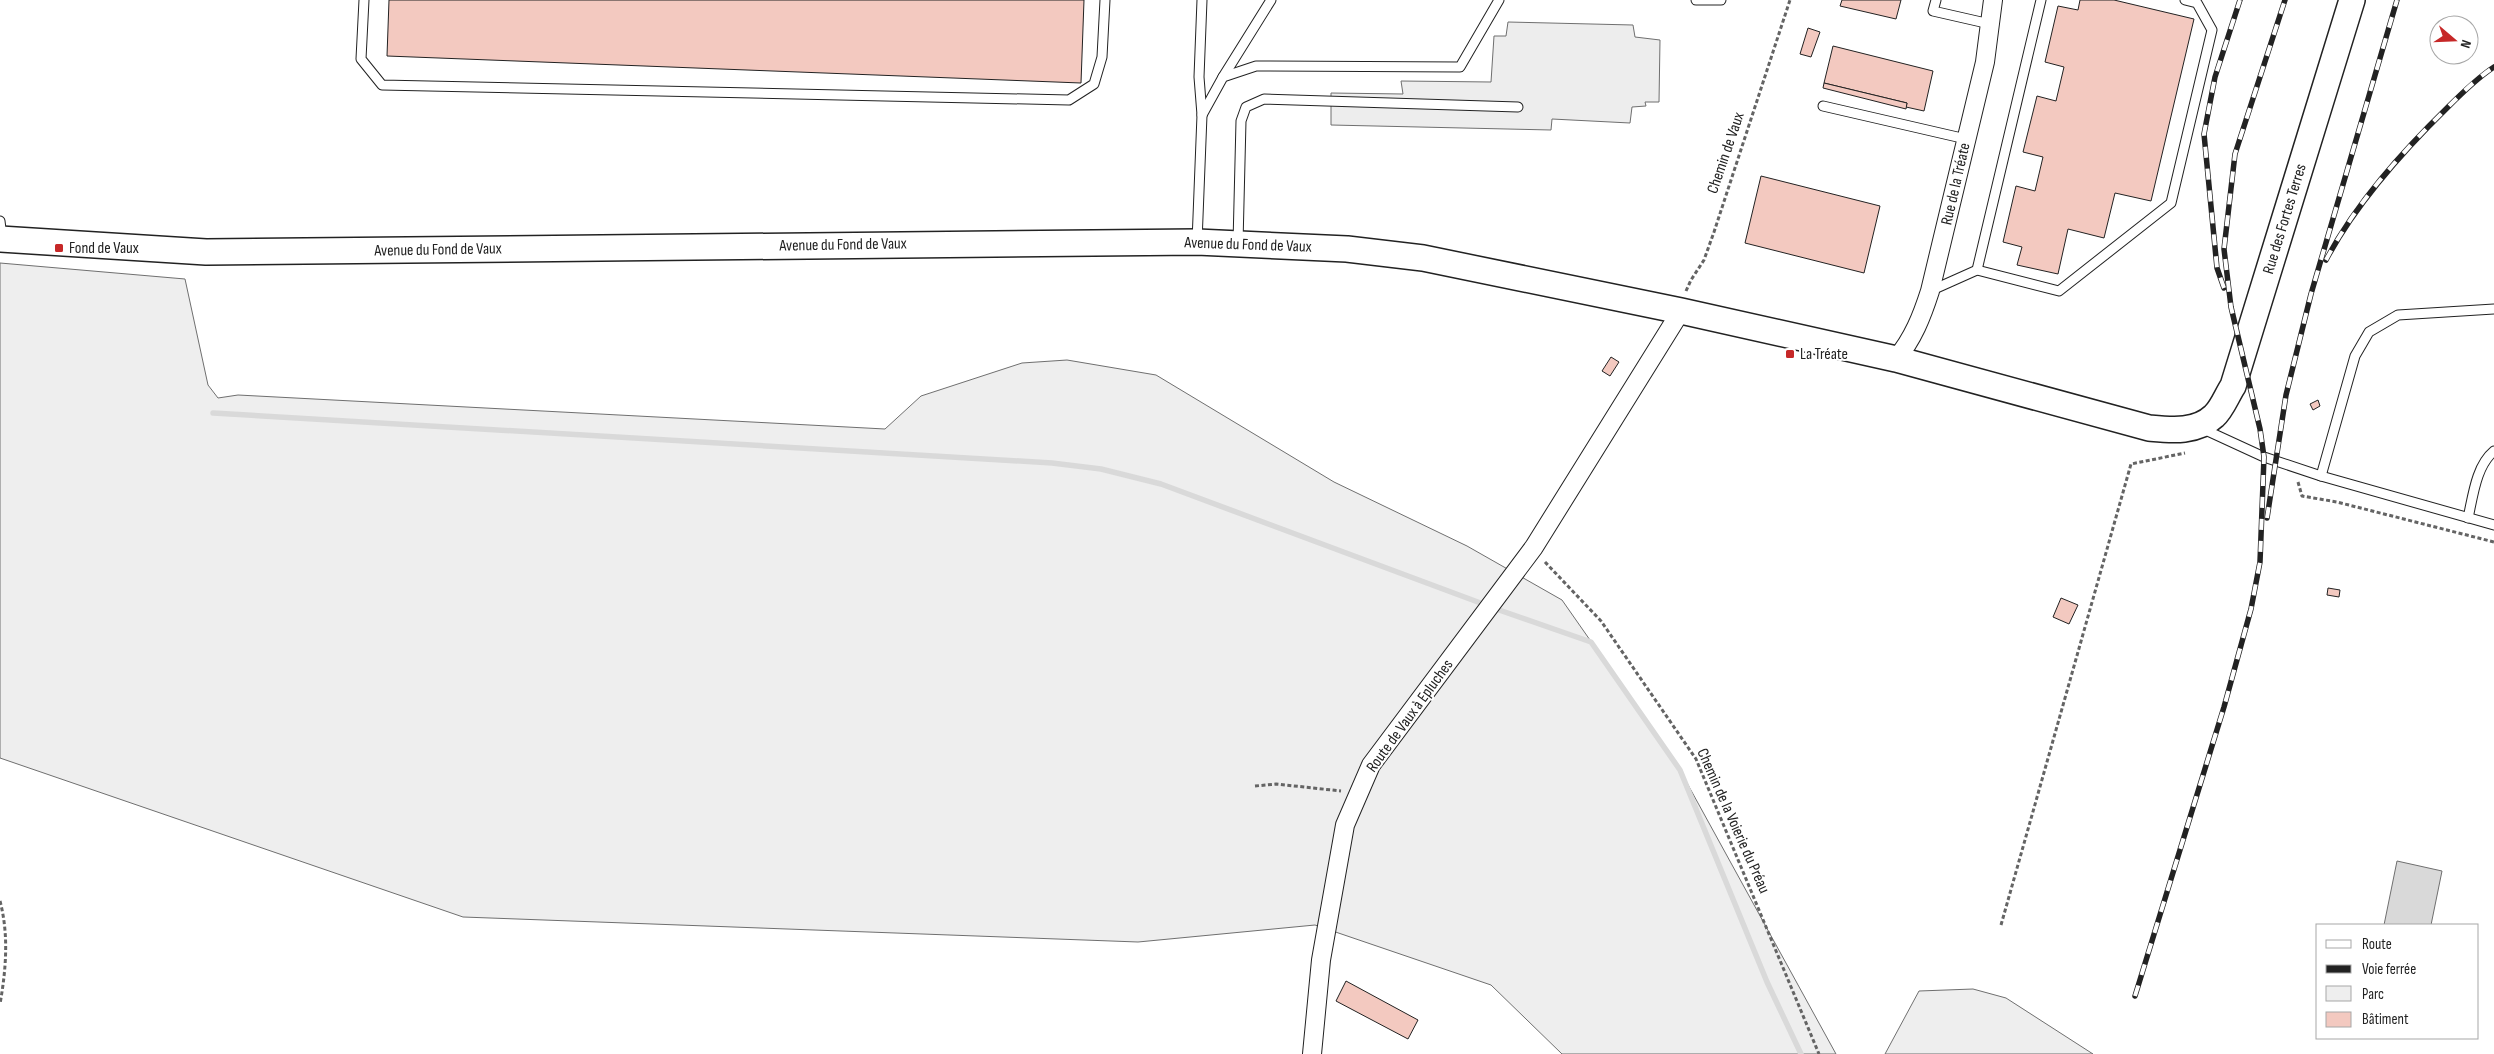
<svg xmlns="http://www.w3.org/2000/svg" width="2494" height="1054" viewBox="0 0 2494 1054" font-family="'Sofia Sans Condensed',sans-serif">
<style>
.green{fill:#eee;stroke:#6f6f6f}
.parking{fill:#ededed;stroke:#6f6f6f}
.water{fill:#d9d9d9;stroke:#6f6f6f}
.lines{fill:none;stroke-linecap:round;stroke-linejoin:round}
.stream{stroke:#d9d9d9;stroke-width:5.5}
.building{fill:#f3c9c0;stroke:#222}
.lane-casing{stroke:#222;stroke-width:11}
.street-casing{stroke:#222;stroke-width:20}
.secondary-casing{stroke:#222;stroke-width:28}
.path{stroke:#646464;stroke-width:3;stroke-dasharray:4 2.5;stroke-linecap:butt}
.lane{stroke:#fff;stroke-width:9}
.street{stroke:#fff;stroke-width:18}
.secondary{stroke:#fff;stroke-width:25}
.rail-casing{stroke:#222;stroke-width:5.5}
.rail{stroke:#fff;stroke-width:4;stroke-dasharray:11;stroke-linecap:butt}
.poi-dot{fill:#c62828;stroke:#fff;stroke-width:2}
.labels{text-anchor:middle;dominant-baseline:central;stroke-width:4;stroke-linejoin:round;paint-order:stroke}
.street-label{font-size:16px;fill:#222;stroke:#fff}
.poi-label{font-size:16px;fill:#222;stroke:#fff;text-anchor:start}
</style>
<rect width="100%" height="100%" fill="#fff"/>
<!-- green -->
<g class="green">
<polygon points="0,263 185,279 208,385 218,398 238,395 885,429 921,396 1022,363 1067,360 1156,375 1334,482 1467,546 1562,600 1676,763 1836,1054 1562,1054 1491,985 1315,925 1138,942 463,917 0,758"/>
<polygon points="1973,989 2006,998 2093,1054 1885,1054 1919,991"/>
</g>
<!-- parking -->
<polygon class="parking" points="1508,22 1633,25 1635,37 1660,40 1659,102 1645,102 1646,106 1632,107 1630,123 1552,119 1551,130 1331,125 1331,93 1403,94 1401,81 1491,82 1494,36 1506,36"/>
<!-- water -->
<polygon class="water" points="2397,861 2442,871 2431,925 2384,925"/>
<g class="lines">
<!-- stream -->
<polyline class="stream" points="213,413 1052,463 1101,469 1161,484 1502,611 1591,642 1680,770 1767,982 1801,1054"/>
</g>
<!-- building -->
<g class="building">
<polygon points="389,0 1084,0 1081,83 387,56"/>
<polygon points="1842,0 1901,0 1896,19 1840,6"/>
<polygon points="2080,0 2114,0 2194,19 2151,201 2115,193 2104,238 2068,229 2058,274 2017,265 2022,247 2003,242 2016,186 2035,191 2043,157 2023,152 2037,96 2056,101 2064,67 2045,62 2058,6 2078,10"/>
<polygon points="1808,28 1820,32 1811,57 1800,54"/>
<polygon points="1833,46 1933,71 1924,111 1906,107 1907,103 1824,83"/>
<polygon points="1824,83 1907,103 1906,109 1823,88"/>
<polygon points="1761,176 1880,206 1864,273 1745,243"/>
<polygon points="1611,357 1619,362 1610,376 1602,371"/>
<polygon points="2318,400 2320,406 2313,410 2310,404"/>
<polygon points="2328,588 2340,590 2339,597 2327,595"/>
<polygon points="2061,598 2078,605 2069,624 2053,617"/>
<polygon points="1346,981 1418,1020 1408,1039 1336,1001"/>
</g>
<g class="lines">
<!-- lane casing -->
<g class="lane-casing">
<g id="lane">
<polyline points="364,0 361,59 382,85 1069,100 1094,84 1102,57 1105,0"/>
<polyline points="1696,0 1721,0"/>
<polyline points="1936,0 1933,11 1990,24"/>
<polyline points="1223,77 1271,0"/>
<polyline points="1823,106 1966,139"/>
<polyline points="1202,115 1223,77 1256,66 1460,67 1499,0"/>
<polyline points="0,221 2,237"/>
<polyline points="1197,242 1202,115 1199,77 1202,0"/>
<polyline points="1238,243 1241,121 1246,107 1264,99 1518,107"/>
<polyline points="1977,270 2041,0"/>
<polyline points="1930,291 1977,270 2059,291 2171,203 2212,30 2197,3 2185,0"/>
<polyline points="2201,428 2264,457 2321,476 2494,525"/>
<polyline points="2321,476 2355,356 2369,332 2398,315 2494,309"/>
<path d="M2468 518C2473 496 2476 466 2494 451"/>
</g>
</g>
<!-- street casing -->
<g class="street-casing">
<g id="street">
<path d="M1896 359C1913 339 1922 316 1930 291L1985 62 1993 0"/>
<polyline points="1312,1054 1321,960 1345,825 1371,765 1534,547 1681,311"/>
</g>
</g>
<!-- secondary casing -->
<g class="secondary-casing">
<path id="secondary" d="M0 239 206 252 1197 242 1347 249 1423 258 1681 311 1896 359 2149 428C2171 430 2196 433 2214 416 2222 409 2227 395 2233 386L2352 0"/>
</g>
<!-- path -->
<g class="path">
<polyline points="1686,291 1691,280 1704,260 1714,232 1790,0"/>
<polyline points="2298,482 2302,496 2337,502 2494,542"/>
<polyline points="1545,562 1601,621 1696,759 1819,1054"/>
<polyline points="1255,786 1276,784 1341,791"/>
<path d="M0 901C9 935 6 970 0 1004"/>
<polyline points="2001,925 2131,464 2185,453"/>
</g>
<!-- lane -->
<use href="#lane" class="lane"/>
<!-- street -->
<use href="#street" class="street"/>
<!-- secondary -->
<use href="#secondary" class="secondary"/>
<!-- rail casing -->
<g class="rail-casing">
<g id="rail">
<path d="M2326 260C2356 203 2402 152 2448 107 2462 93 2477 78 2494 67"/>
<polyline points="2224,288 2217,268 2204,134 2215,77 2240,0"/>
<polyline points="2267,518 2286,395 2311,294 2397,0"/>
<polyline points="2135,996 2224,707 2251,609 2260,562 2264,457 2260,429 2231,307 2224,249 2235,154 2285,0"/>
</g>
</g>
<!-- rail -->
<use href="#rail" class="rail"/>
</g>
<!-- markers -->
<g class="poi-dot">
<rect x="54" y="243" width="10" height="10" rx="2.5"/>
<rect x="1785" y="349" width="10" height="10" rx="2.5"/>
</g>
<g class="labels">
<!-- street labels -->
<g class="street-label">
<text transform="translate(1726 153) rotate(-71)">Chemin de Vaux</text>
<text transform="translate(1956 184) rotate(-77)">Rue de la Tréate</text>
<text transform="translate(2285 219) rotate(-73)">Rue des Fortes Terres</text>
<text transform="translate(843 245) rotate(-1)">Avenue du Fond de Vaux</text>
<text transform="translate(1248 245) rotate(2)">Avenue du Fond de Vaux</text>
<text transform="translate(438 250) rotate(-1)">Avenue du Fond de Vaux</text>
<text transform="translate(1410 716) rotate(-54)">Route de Vaux à Epluches</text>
<text transform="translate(1733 821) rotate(66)">Chemin de la Voierie du Préau</text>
</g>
<!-- poi labels -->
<g class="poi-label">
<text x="69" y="248">Fond de Vaux</text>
<text x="1800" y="354">La Tréate</text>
</g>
</g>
<!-- legend -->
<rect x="2316" y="924" width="162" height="115" fill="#ffffff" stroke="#a7a7a7"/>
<rect x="2326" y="940" width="25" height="8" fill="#ffffff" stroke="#a7a7a7"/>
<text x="2362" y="949" font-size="15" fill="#222222">Route</text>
<rect x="2326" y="965" width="25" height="8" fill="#222222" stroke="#a7a7a7"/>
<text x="2362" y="974" font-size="15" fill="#222222">Voie ferrée</text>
<rect x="2326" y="986" width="25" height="15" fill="#eeeeee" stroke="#a7a7a7"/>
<text x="2362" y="999" font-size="15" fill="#222222">Parc</text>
<rect x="2326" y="1012" width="25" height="15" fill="#f3c9c0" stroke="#a7a7a7"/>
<text x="2362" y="1024" font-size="15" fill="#222222">Bâtiment</text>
<!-- north arrow -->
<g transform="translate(2454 40) rotate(109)"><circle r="24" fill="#ffffff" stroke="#a7a7a7"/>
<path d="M0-4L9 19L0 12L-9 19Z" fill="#c62828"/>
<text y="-8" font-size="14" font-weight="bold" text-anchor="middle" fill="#222222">N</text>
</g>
</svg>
